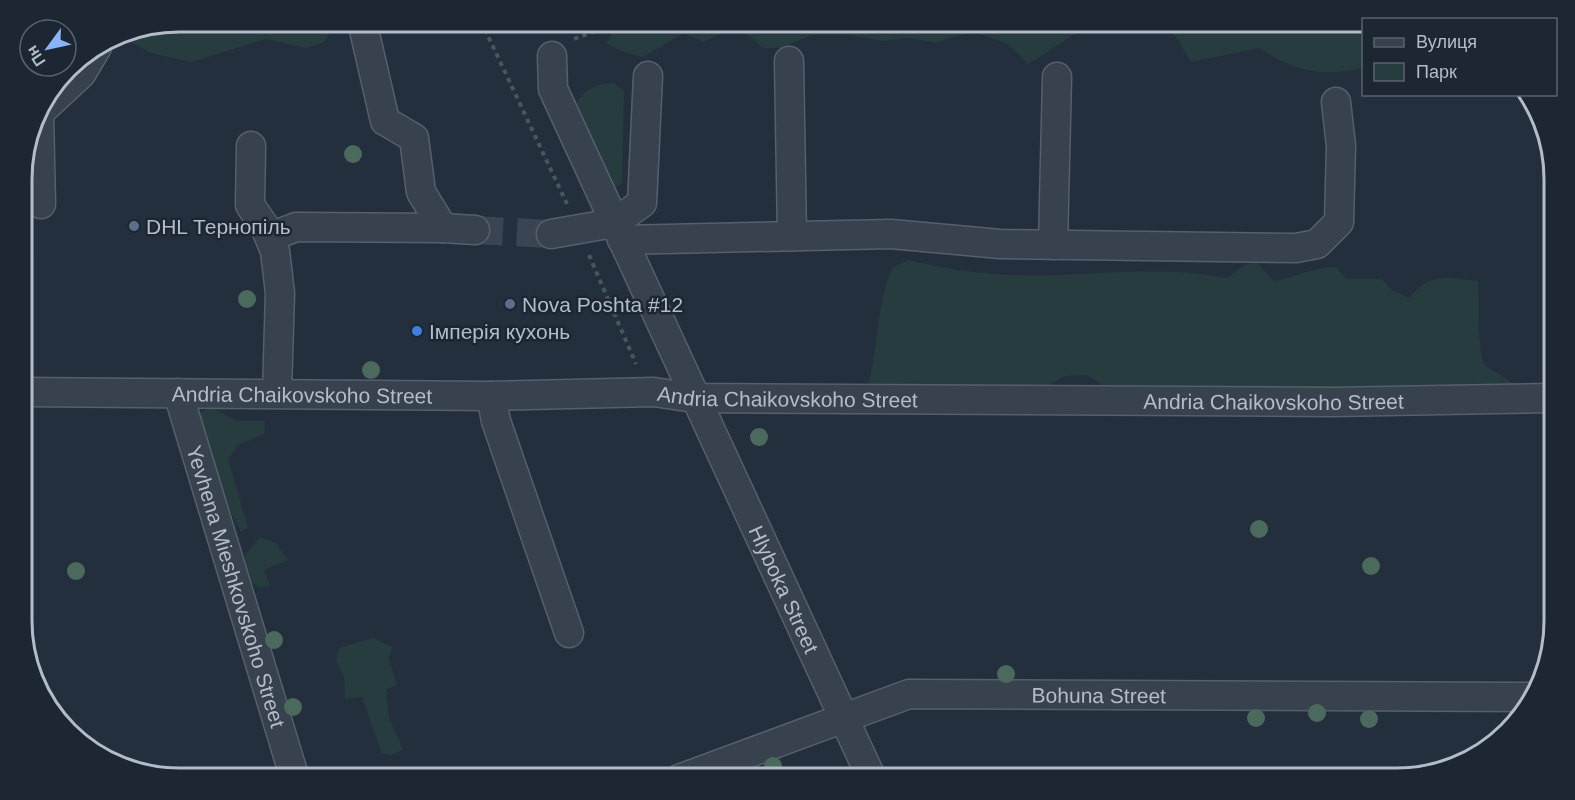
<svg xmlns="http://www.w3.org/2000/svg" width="1575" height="800" viewBox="0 0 1575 800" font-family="Arial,sans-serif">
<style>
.green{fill:#263c3f}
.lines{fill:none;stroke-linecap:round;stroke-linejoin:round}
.minor-tunnel{stroke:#3a4453;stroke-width:28;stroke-dasharray:28 14;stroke-linecap:butt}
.minor-casing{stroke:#565f6c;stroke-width:31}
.path{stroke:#44595c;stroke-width:4;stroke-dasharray:4.5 4.5;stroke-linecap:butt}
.minor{stroke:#38414e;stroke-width:28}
.tree{fill:#4b6a5d}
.service-dot{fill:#5c6f8a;stroke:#1d2633;stroke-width:2}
.shop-dot{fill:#3f7fe0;stroke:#1d2633;stroke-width:2}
.labels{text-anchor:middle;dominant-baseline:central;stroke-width:5;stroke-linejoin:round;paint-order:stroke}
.poi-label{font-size:21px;fill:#b4bcc9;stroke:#1d2633;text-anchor:start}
.street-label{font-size:21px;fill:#b4bcc9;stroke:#1d2633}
.rim{fill:none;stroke:#b4bcc9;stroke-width:3}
</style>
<rect width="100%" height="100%" fill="#242f3e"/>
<!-- green -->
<g class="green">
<polygon points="179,21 339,21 324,42 306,48 266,39 191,62 151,53 125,39 122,32"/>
<path d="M620 21H1099C1072 32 1054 50 1028 64L1009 45 973 31 935 43 909 38 883 41 851 35H812L781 48H763L749 36 733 28 703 42 684 33 643 57 626 53 606 43Z"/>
<path d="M1158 21H1363V68C1324 77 1293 72 1260 48L1191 62 1176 37Z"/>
<path d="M614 83 624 91 622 183 616 187 609 184 574 109C581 90 595 84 614 83Z"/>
<path d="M908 260C945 269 979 274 1017 275 1086 277 1158 264 1227 278L1246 264 1257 263 1274 281C1295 277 1315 267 1336 267L1346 279H1382L1392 290 1409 298C1431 271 1447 278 1478 281 1480 310 1476 337 1484 365L1511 382 1504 393H1272L1250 386 1228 391 1114 392 1087 375 1065 376 1044 388 885 403 868 385C879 346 876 305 892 268Z"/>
<polygon points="211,407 237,421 265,421 264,434 238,445 228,459 248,527 241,532 225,500 197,415"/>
<polygon points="260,537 276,543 288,560 264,570 270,586 260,588 247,579 243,558"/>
<polygon points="373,638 392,647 389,659 397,685 386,690 389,717 403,750 391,755 382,754 362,697 345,699 344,677 336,661 339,648"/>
</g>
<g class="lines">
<!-- minor-tunnel -->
<polyline class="minor-tunnel" points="475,230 551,234"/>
<!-- minor casing -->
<g class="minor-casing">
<g id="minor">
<path id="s1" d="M552 56 553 89 872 779"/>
<polyline points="789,61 792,236"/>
<polyline points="251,146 250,205 265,227 275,251 280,293 277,392"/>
<polyline points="41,204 39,113 81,74 97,47"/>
<polyline points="443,228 475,230"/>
<polyline points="551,234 614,223 642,203 648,76"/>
<polyline points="270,237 296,227 443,228 421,192 414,138 385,121 362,21"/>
<polyline points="622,240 891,234 1000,244 1296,248 1317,244 1339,222 1341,146 1336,102"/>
<polyline points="1053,245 1057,77"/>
<path id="s2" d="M22 392 491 396 654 392 694 398 1332 402 1553 398"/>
<path id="s3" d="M178 393 295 779"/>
<polyline points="491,396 496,421 569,633"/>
<path id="s4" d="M679 779 909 694 1532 697"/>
</g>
</g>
<!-- path -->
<g class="path">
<polyline points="481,21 567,204"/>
<polyline points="526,21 532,27 544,29"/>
<polyline points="574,39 613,24 613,21"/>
<polyline points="589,255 636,364"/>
</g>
<!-- minor -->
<use href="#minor" class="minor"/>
</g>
<!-- trees -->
<g class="tree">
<circle cx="353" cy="154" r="9"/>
<circle cx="247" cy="299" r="9"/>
<circle cx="371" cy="370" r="9"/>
<circle cx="759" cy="437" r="9"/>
<circle cx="1259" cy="529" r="9"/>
<circle cx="1371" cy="566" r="9"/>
<circle cx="76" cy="571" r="9"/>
<circle cx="274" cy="640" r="9"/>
<circle cx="1006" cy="674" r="9"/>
<circle cx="293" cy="707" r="9"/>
<circle cx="1317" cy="713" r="9"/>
<circle cx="1256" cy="718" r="9"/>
<circle cx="1369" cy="719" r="9"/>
<circle cx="773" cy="766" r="9"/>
</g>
<!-- markers -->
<g class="service-dot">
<circle cx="134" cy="226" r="6"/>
<circle cx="510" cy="304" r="6"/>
</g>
<circle class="shop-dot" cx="417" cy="331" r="6"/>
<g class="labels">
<!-- poi labels -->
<g class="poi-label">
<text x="146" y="226">DHL Тернопіль</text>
<text x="522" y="304">Nova Poshta #12</text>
<text x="429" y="331">Імперія кухонь</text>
</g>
<!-- street labels -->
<g class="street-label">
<text stroke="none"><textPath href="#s2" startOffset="280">Andria Chaikovskoho Street</textPath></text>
<text stroke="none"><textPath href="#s2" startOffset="766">Andria Chaikovskoho Street</textPath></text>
<text stroke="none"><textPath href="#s2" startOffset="1252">Andria Chaikovskoho Street</textPath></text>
<text stroke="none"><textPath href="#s3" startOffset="202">Yevhena Mieshkovskoho Street</textPath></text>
<text stroke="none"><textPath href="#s1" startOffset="584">Hlyboka Street</textPath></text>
<text stroke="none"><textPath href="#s4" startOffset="435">Bohuna Street</textPath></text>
</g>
</g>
<!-- crop -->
<path d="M0 0H1575V800H0ZM179 32H1397A147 147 0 0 1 1544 179V621A147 147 0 0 1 1397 768H179A147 147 0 0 1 32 621V179A147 147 0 0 1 179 32Z" fill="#1d2633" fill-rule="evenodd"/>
<path class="rim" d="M179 32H1397A147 147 0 0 1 1544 179V621A147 147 0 0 1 1397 768H179A147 147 0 0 1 32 621V179A147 147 0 0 1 179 32Z"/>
<!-- legend -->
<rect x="1362" y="18" width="195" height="78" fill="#1d2633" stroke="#59626f" stroke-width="1.5"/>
<rect x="1374" y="38" width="30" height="9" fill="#38414e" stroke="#59626f" stroke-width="1.5"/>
<text x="1416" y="48" font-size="18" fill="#b4bcc9">Вулиця</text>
<rect x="1374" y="63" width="30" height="18" fill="#263c3f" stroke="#59626f" stroke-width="1.5"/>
<text x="1416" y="78" font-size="18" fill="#b4bcc9">Парк</text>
<!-- north arrow -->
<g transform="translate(48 48) rotate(237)"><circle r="28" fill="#1d2633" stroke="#59626f" stroke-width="1.5"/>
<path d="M0-4.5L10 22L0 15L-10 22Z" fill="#8ab4f8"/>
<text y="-9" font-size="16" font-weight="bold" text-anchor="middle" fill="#b4bcc9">Пн</text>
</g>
</svg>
